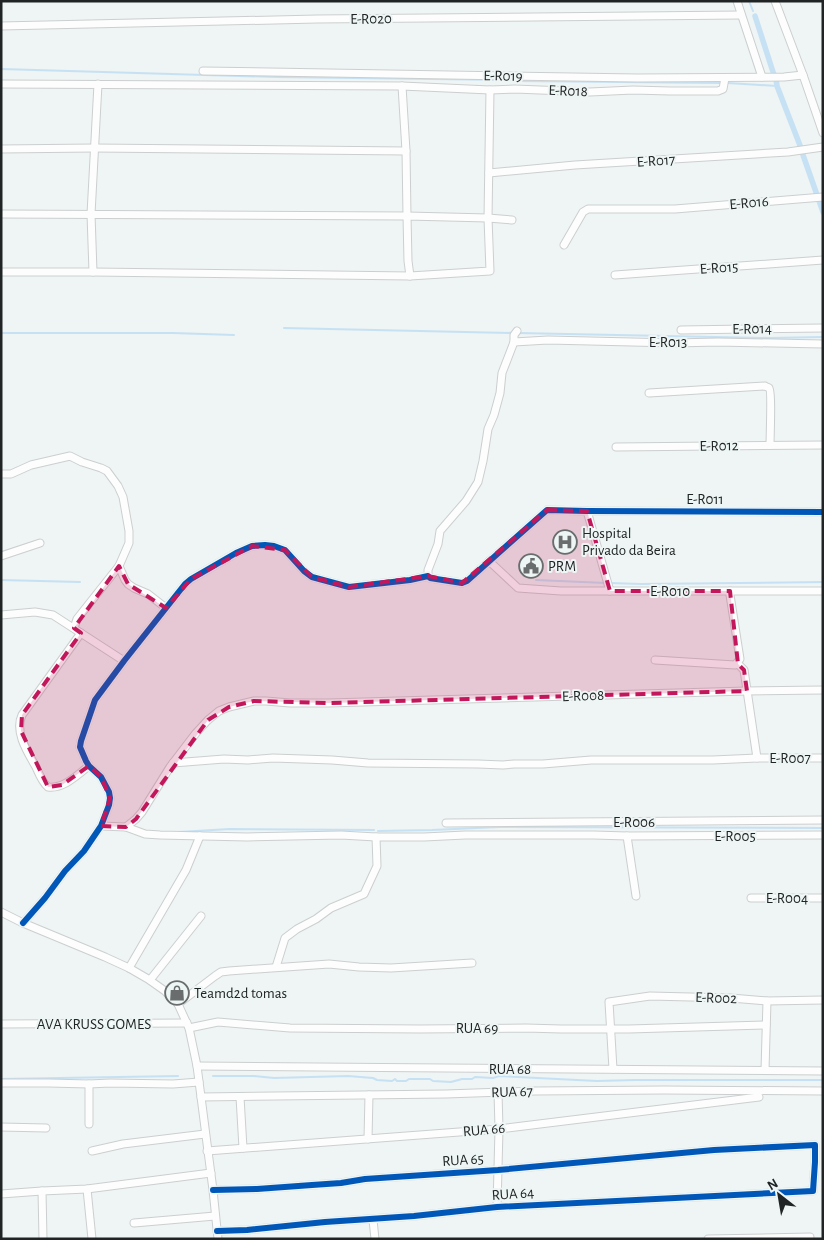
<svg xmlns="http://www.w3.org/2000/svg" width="824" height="1240" viewBox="0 0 824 1240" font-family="'Alegreya Sans',sans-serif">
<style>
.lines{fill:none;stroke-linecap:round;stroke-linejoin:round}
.stream{stroke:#c6e1f3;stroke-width:2}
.canal{stroke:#c6e1f3;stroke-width:5.5}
.minor-casing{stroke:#cccfcf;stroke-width:9}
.minor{stroke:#fdfdfd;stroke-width:7}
.cycleway-casing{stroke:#eef5f5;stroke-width:9}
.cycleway{stroke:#0057b8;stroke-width:6}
.marked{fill:#c2185b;fill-opacity:0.2;stroke:#c2185b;stroke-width:4;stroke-dasharray:10 6;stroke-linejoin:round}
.labels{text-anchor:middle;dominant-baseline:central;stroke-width:4;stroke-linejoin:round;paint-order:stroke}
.street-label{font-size:15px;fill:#212424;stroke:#eef5f5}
.poi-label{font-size:15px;fill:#212424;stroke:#eef5f5;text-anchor:start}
</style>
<rect width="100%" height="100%" fill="#eff4f4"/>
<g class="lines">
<!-- stream -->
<g class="stream">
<polyline points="749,1 753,11"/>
<polyline points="1,69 277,77 511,80"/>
<polyline points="520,81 721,83"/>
<polyline points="728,83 777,86"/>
<polyline points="284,328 514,333"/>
<polyline points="1,333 173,333 234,335"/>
<polyline points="518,333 770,338 823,337"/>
<polyline points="1,580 80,582"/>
<polyline points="536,580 606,583"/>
<polyline points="610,583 641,584 823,582"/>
<polyline points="378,831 432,830 499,827 823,828"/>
<polyline points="179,832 230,829 374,830"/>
<polyline points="213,1076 254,1076 274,1078 348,1076 373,1078 377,1080 392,1081 395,1079 397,1081 406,1081 409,1079 430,1079 433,1081 451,1082 462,1079 472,1079 475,1077 493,1078 499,1076 597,1081 635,1080 823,1080"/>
<polyline points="1,1079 178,1076"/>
</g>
<!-- canal -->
<g class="canal">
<polyline points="755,16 774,75"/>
<polyline points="776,79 777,86 801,148"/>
<polyline points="803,155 823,212"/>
</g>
<!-- minor casing -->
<g class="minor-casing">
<g id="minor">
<polyline points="737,1 762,77"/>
<polyline points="775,1 803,75 823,133"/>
<polyline points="1,26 317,19 741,15"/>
<polyline points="203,71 637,78 784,77 803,75"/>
<polyline points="1,84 402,86 490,90 515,89 590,92 633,90 670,91 718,91 723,89 725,78"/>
<polyline points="1,149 94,148 406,151"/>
<polyline points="489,173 575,165 788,152 823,147"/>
<polyline points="1,214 407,216 406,151 402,86"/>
<polyline points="564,245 583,212 588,209 675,209 823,197"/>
<polyline points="1,272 93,272 91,214 98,84"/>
<polyline points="93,272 410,276 490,271 488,218 490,90"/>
<polyline points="615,275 823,260"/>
<polyline points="410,276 408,261 407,216 488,218 512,220"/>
<polyline points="681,330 823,328"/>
<polyline points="514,342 548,340 674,343 718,342 823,344"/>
<path d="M649 393 765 386C766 387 768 387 769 388 772 391 770 437 770 445"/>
<polyline points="616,447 823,445"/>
<polyline points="1,474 11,474 31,465 70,456 82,462 101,468 107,471 118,486 123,497 129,531 129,543 119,566 77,619 74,628"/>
<polyline points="587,511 610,591"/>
<polyline points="1,556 40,543"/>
<polyline points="489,561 518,588 561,591 823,591"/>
<polyline points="119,566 125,580 128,584 134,588 148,594 166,608"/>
<polyline points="428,576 428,570 438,544 440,531 466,501 478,482 483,461 488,429 494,415 500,393 502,373 514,342 514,335 517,331"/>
<polyline points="1,615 35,612 53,615 124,661"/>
<path d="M81 633 22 715C14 732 28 753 36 767 39 774 42 782 48 787 64 789 77 775 89 766"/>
<polyline points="655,660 735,665 737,663 740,659 730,595 730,591"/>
<polyline points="737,663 744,670 757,758"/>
<polyline points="173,763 224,759 248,760 273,758 332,760 368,763 478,764 503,765 514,764 543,764 591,760 713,760 757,758 823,758"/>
<polyline points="446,823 823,820"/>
<polyline points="101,826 126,827 145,834 160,835 247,837 341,835 376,837 424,837 465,835 594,835 627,836 823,835"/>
<polyline points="126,827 136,819 142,812 170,767 196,733 208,720 219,711 229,707 254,701 266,701 290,703 329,703 747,691 823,690"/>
<polyline points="627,836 636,896"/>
<polyline points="751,898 823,898"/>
<polyline points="1,912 23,923 105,957 129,968 148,979 165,991 178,1004 189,1028 197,1066 213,1190 218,1239"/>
<polyline points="23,923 45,898 65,871 84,851 101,826 109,805 110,798 109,792 101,777 89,766 86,761 80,747 81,741 95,700 124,661 185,584 191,579 236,553 252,546 265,545 274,546 285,550 304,571 312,577 349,587 410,580 428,576 430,578 462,583 467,581 547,510 587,511 823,512"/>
<polyline points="276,967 285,938 297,929 316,919 331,908 364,894 377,866 376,837"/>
<polyline points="129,968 186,870 200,836"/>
<polyline points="150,980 201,916"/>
<polyline points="178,1004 215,976 221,972 229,971 329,964 359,967 391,968 472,963"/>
<polyline points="1,1024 187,1023"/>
<polyline points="189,1028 218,1022 290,1028 420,1029 526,1028 561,1029 629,1029 766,1025"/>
<polyline points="197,1066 823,1071"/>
<polyline points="613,1069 609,1002 650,996 731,998 767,1001 823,1000"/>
<polyline points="765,1070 767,1001"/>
<polyline points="1,1083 49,1083 89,1084 110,1083 173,1084 199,1082"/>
<polyline points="89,1084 89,1124"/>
<polyline points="201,1097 446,1094 535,1091 664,1090 823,1091"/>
<polyline points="240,1097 243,1148"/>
<polyline points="1,1127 46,1128"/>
<polyline points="368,1139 369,1095"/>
<polyline points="92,1151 123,1144 205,1134"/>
<polyline points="207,1151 499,1129 759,1097"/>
<polyline points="87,1189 92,1239"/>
<polyline points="213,1190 257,1189 312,1185 341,1183 365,1179 498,1170 714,1150 815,1145 815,1162 813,1191 497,1207 414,1216 325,1222 247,1230 217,1231"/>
<polyline points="42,1191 43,1239"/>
<polyline points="1,1194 42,1191 87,1189 211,1173"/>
<polyline points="497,1207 499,1129 498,1092"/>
<polyline points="373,1220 375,1239"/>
<polyline points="134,1223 215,1216"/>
<polyline points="708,1239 810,1237"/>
</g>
</g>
<!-- minor -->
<use href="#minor" class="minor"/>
<!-- cycleway casing -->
<g class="cycleway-casing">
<g id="cycleway">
<polyline points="23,923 45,898 65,871 84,851 101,826 109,805 110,798 109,792 101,777 89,766 86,761 80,747 81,741 95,700 124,661 185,584 191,579 236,553 252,546 265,545 274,546 285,550 304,571 312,577 349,587 410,580 428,576 430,578 462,583 467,581 547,510 587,511 823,512"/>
<polyline points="213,1190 257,1189 312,1185 341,1183 365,1179 498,1170 714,1150 815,1145 815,1162 813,1191 497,1207 414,1216 325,1222 247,1230 217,1231"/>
</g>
</g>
<!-- cycleway -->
<use href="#cycleway" class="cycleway"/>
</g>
<!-- marked area -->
<path class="marked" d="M547 510 587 511 610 591H730L738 664 744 670 747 691 329 703 254 701 229 707 208 720 136 819 126 827 101 826 110 798 101 777 89 766 62 785 48 787 21 731 22 715 81 633 74 628 119 566 128 584 166 608 191 579 252 546 285 550 312 577 349 587 428 576 462 583Z"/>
<!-- icons -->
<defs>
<g id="hospital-ring" transform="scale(1.25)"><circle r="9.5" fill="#eef5f5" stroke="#696d6d" stroke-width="1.5"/><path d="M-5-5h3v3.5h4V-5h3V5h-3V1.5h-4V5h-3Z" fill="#696d6d"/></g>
<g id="civic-ring" transform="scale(1.25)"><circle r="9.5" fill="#eef5f5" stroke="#696d6d" stroke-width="1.5"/><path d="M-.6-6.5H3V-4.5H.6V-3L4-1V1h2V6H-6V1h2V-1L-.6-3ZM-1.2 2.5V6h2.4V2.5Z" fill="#696d6d"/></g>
<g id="shop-ring" transform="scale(1.25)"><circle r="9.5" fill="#eef5f5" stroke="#696d6d" stroke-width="1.5"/><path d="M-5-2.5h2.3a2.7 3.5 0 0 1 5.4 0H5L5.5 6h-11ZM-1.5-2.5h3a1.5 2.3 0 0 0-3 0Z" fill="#696d6d"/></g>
</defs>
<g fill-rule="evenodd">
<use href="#hospital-ring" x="565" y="542"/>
<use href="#civic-ring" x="531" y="566"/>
<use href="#shop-ring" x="177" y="993"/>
</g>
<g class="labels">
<!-- street labels -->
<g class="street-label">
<text transform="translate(371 19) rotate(-1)">E-R020</text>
<text transform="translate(503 76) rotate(1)">E-R019</text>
<text transform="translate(568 91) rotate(2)">E-R018</text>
<text transform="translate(656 161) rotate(-4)">E-R017</text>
<text transform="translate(749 203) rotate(-5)">E-R016</text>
<text transform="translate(719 268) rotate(-4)">E-R015</text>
<text transform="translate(752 329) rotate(-1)">E-R014</text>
<text x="668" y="342">E-R013</text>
<text transform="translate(719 446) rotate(-1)">E-R012</text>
<text x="705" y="499">E-R011</text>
<text x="670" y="591">E-R010</text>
<text transform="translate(583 696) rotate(-2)">E-R008</text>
<text x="790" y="758">E-R007</text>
<text x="634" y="822">E-R006</text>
<text x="735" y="836">E-R005</text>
<text x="787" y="898">E-R004</text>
<text transform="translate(716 998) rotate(2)">E-R002</text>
<text x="94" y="1024">AVA KRUSS GOMES</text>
<text x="477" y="1028">RUA 69</text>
<text x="510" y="1069">RUA 68</text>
<text transform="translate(512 1092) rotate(-2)">RUA 67</text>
<text transform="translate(484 1130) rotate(-5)">RUA 66</text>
<text transform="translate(463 1160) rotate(-4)">RUA 65</text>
<text transform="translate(513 1194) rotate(-4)">RUA 64</text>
</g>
<!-- poi labels -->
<g class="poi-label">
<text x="582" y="533">Hospital<tspan x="582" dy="17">Privado da Beira</tspan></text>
<text x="548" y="566">PRM</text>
<text x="194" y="993">Teamd2d tomas</text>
</g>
</g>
<!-- border -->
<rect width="824" height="1240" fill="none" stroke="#212424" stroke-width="5"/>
<!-- north arrow -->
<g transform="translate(779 1195) rotate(329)" stroke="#eef5f5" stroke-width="4" paint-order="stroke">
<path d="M0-4L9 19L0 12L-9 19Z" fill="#212424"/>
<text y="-8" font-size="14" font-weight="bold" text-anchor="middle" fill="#212424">N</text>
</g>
</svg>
